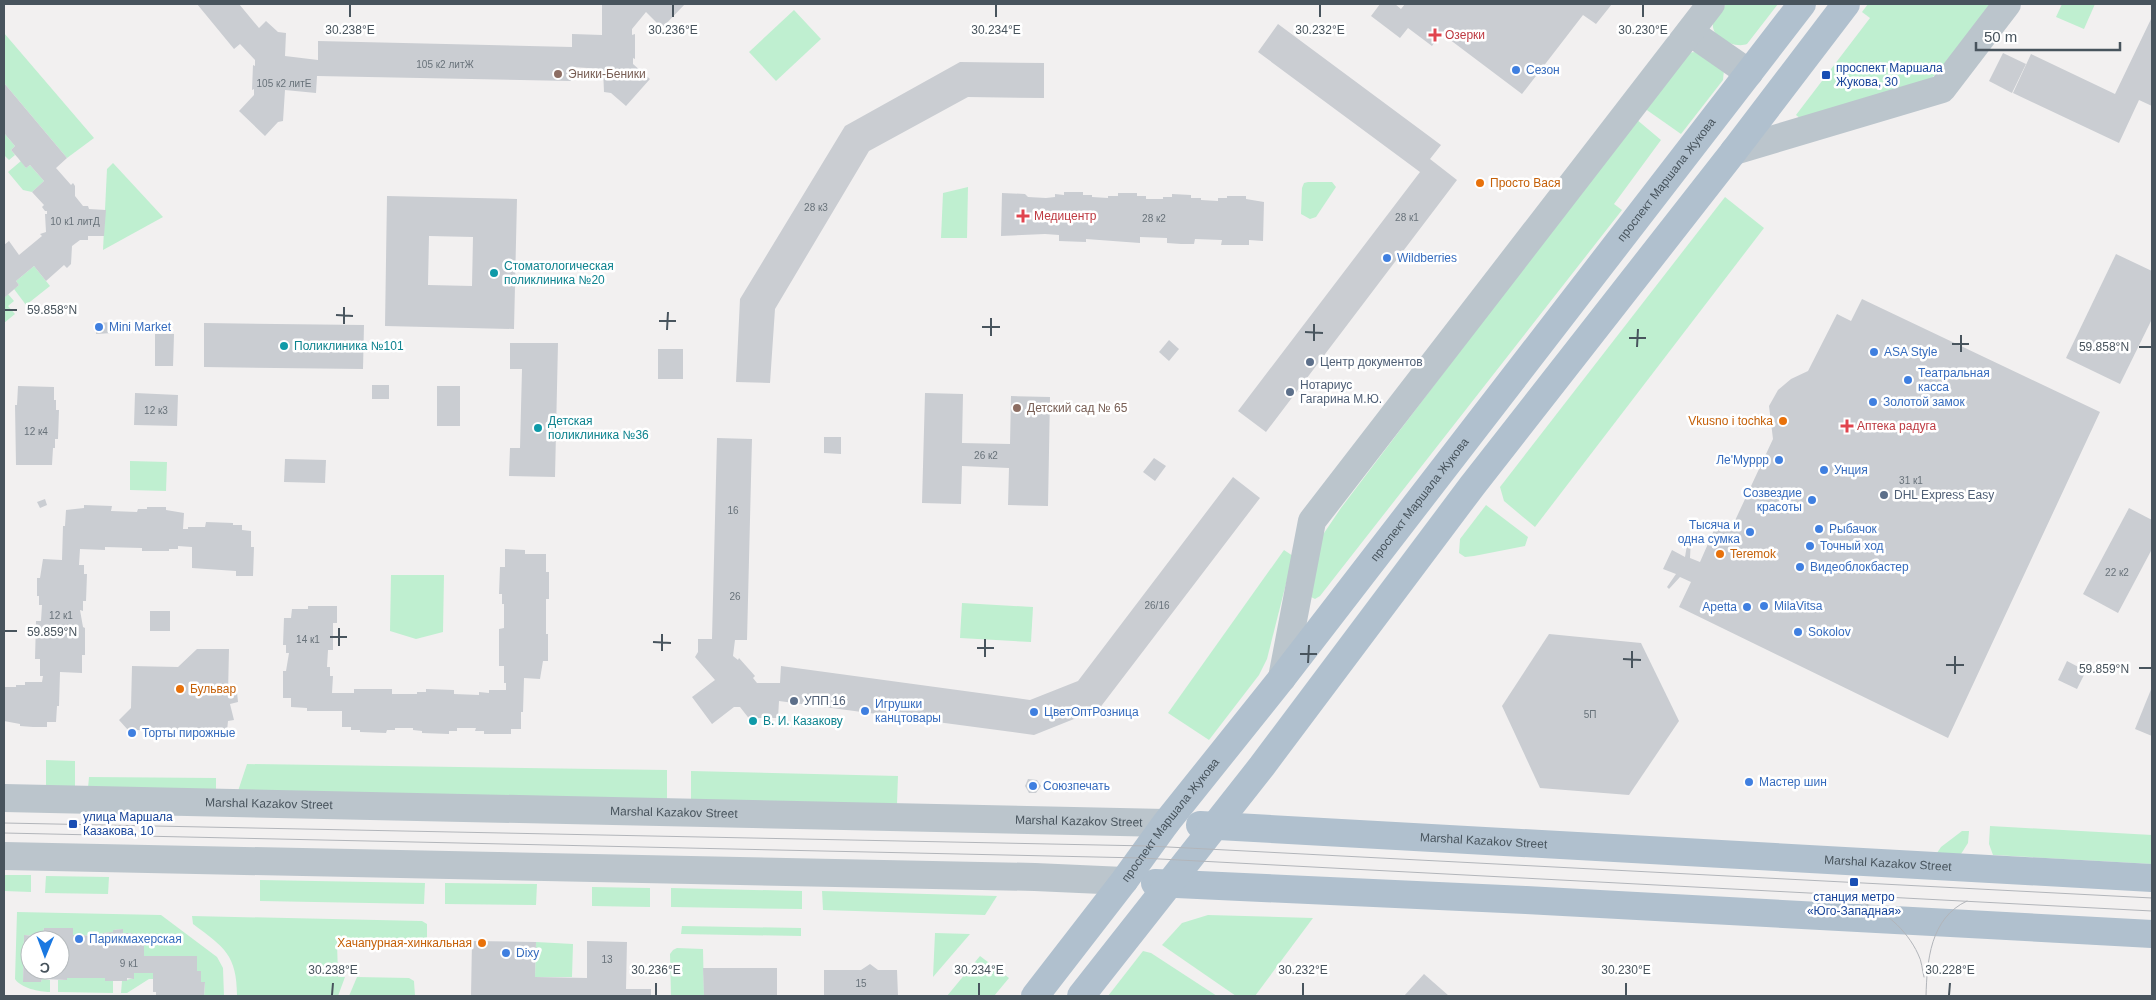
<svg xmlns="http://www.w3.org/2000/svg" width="2156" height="1000" viewBox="0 0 2156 1000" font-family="Helvetica,sans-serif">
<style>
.green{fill:#bfefd0}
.building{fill:#cacdd2;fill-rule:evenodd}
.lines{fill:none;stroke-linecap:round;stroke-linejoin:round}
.minor{stroke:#bbc5cc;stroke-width:28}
.major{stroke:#b0c0ce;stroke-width:28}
.tram{stroke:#b2b5ba;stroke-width:1}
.ticks{fill:none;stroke:#48545d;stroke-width:2}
.health-dot{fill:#e0444e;stroke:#fff;stroke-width:2}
.shop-dot{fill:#3f7fe0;stroke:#fff;stroke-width:2}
.education-dot{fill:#8d6e63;stroke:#fff;stroke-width:2}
.transit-dot{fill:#1a4fb4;stroke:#fff;stroke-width:2}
.food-dot{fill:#e8710a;stroke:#fff;stroke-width:2}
.culture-dot{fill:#0f9aa8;stroke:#fff;stroke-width:2}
.service-dot{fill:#5c6f8a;stroke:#fff;stroke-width:2}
.labels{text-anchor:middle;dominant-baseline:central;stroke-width:5;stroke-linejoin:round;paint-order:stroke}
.number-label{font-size:10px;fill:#68727a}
.health-label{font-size:12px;fill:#be3a42;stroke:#fff;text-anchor:start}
.transit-label{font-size:12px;fill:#164399;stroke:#fff;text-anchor:start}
.shop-label{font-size:12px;fill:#366cbe;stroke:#fff;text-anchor:start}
.education-label{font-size:12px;fill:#785e54;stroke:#fff;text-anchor:start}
.street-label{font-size:12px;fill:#48545d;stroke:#fff}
.food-label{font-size:12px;fill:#c56008;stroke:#fff;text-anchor:start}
.culture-label{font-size:12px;fill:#0d838f;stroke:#fff;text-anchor:start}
.service-label{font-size:12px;fill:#4e5e75;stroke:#fff;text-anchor:start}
.ticks-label{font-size:12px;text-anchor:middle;fill:#48545d;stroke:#fff;stroke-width:5;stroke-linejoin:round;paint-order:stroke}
</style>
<rect width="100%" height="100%" fill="#f2f0f0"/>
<!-- green -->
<g class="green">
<path d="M1726 4H1778L1747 44C1735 49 1707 37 1714 20 1716 14 1723 9 1726 4Z"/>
<polygon points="1868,4 1993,4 1942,70 1926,82 1806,123 1796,115 1870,18 1862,12"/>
<polygon points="2062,4 2095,4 2084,29 2056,17"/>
<polygon points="794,10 821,39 776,81 749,52"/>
<polygon points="4,33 94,138 67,158 4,83"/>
<polygon points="1695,52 1724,70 1723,80 1681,134 1644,108 1687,53"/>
<polygon points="1636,119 1661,140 1614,204 1622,210 1320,596 1315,599 1311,597 1322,536 1341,508"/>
<polygon points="4,133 15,146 11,150 15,155 9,160 4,155"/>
<polygon points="21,161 26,168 30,165 44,181 32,192 23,190 8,172"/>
<polygon points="113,163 163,217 103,250 107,169"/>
<polygon points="1308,182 1332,182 1336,187 1316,217 1310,219 1301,214 1302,188 1304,183"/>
<polygon points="968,187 967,238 941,238 943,193"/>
<polygon points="1725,197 1764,228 1535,527 1504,501 1500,487"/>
<polygon points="34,266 50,286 26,305 14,289 19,285 16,281"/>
<polygon points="8,294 14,301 8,306 15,314 4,323 4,298"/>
<polygon points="130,461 167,462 166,491 130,490"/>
<polygon points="1486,505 1528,537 1525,546 1474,556 1465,557 1459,553 1460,539"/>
<polygon points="1284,550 1293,556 1267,659 1259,675 1209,740 1168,713"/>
<polygon points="391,575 444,575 443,632 416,639 390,631"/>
<polygon points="962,603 1033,607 1031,642 960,638"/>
<polygon points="46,760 75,761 75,788 46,788"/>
<polygon points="247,764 667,770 667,800 238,791"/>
<polygon points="691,771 898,776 897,804 691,800"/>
<polygon points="89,777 216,778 216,790 88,788"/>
<polygon points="1990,826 2152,835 2152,864 1993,855 1989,844"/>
<polygon points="1962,831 1969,831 1968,843 1961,854 1937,853 1941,847"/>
<polygon points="4,875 31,875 31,892 4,891"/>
<polygon points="46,876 109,877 108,894 45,893"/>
<polygon points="260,880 425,883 424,904 260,901"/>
<polygon points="445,883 537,884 536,905 445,904"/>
<polygon points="592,887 650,888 650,907 592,906"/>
<polygon points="671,888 802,891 802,909 671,907"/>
<polygon points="822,891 997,896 985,915 823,910"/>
<path d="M17 912 161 915 217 957 223 968 224 996H204L205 983 201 982V971H197V956H144V936H132V933H123V929L113 930V932L103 933V936L73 935 72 928H44L43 932H36L35 936 24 935 23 981 41 982 42 979 50 980V992C39 992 21 988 15 979Z"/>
<polygon points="1208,915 1313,918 1255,996 1236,996 1162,945 1182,923"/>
<path d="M192 916 422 921 427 924V937L425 942 420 943 337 941 338 977H345L338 996H237C237 955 224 947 193 924Z"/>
<polygon points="682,926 801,928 801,936 681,934"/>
<polygon points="935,933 970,934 933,977"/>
<polygon points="536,942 573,944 572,977 535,977"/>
<polygon points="677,948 703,949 704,996 671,996 670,954 673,950"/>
<polygon points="1143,951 1151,953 1217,996 1108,996"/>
<polygon points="980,956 1009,978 994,996 947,996"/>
<polygon points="134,973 153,973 153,979 149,979 127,993 121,993 122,981 134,978"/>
<polygon points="357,977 409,978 414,981 415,996 349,996"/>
<polygon points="67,978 105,978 105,981 113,981 113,993 58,992 58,980 67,980"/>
</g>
<!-- building -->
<g class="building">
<polygon points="197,4 239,4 259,28 266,21 278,32 286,33 285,56 318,60 318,41 572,47 572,34 602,35 602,5 685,4 662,28 646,12 632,29 632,35 635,34 635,59 633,58 633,64 650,79 626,106 611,93 604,92 603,69 572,67 571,81 317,76 316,93 285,90 283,121 278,122 265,136 239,111 254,95 254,89 252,90 253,65 255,66 255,60 240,44 234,49"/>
<polygon points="1380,4 1395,4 1401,9 1405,4 1612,4 1596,24 1583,15 1522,94 1441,33 1432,46 1408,28 1400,38 1371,16"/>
<polygon points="2152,17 2152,106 2139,100 2119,143 2013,93 2031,54 2115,94"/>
<polygon points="1278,24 1441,145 1430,159 1457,180 1266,432 1238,411 1420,172 1258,52"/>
<polygon points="2003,53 2026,64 2012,93 1989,81"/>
<polygon points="960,62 1044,63 1044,98 968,97 869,151 775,309 770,383 736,382 740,299 845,126"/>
<polygon points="4,83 67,158 56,168 71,185 73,183 75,186 75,196 83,206 88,206 89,209 106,210 104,236 88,236 88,240 80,240 72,246 71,264 67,268 64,265 46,281 34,266 16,281 19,285 4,298 4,245 9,241 19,255 42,236 40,234 46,232 45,214 47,214 47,211 45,211 42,207 44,205 32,192 44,181 30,165 26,168 18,158 11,150 15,146 4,133"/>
<polygon points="1064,192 1083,192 1083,195 1092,195 1092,197 1108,198 1108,196 1118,196 1118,193 1137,193 1137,196 1146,196 1146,199 1163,199 1163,197 1172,197 1172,194 1191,195 1191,198 1201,198 1201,200 1218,201 1218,198 1227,198 1227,196 1246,196 1246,199 1264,202 1263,241 1249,240 1249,245 1221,245 1222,240 1195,239 1194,244 1181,244 1167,243 1167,238 1140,237 1140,243 1086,239 1086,242 1059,241 1059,235 1045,234 1001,236 1002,193 1025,194 1028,197 1046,198 1055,197 1055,194 1064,195"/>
<path d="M387 196 517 199 514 329 385 326ZM429 236 473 237 472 286 428 285Z"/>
<polygon points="2116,254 2152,271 2152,319 2120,384 2066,358"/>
<polygon points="1862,299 2100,412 1948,738 1679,607 1691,582 1680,577 1669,589 1667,587 1676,574 1663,569 1672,550 1685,557 1688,539 1691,538 1690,558 1700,562 1718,521 1732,527 1773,439 1769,406 1778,390 1791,379 1808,371 1837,314 1851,321"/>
<polygon points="113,322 113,333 96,334 96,323"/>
<polygon points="204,323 364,325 363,369 204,367"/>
<polygon points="155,334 174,334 173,366 155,366"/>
<polygon points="1169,340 1179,349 1169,361 1159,352"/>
<polygon points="510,343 558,343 555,477 509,476 510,448 520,448 522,369 510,369"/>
<rect x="658" y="349" width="25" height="30"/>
<rect x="372" y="385" width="17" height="14"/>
<polygon points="18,386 54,387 54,400 56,400 56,410 59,410 58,439 55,439 55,448 53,448 52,465 16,465 15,405 17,405"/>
<rect x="437" y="386" width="23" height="40"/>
<polygon points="135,393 178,395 177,426 134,425"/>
<polygon points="925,393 963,394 962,443 1010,444 1011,396 1050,397 1048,506 1008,505 1009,468 962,466 961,504 922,503"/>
<polygon points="824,437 841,437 841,454 824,453"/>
<polygon points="717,438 752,439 747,640 735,640 733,656 738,660 739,658 755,676 753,678 757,683 780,683 781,666 1030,700 1078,681 1233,477 1260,498 1099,709 1034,735 779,701 778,718 759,718 751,721 740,707 734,707 712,724 692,697 715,680 695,657 698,652 698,639 712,639"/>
<polygon points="1154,458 1166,466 1155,481 1143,472"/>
<polygon points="285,459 326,460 325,483 284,482"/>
<polygon points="45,499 47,505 40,508 37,502"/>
<polygon points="84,505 112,506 111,511 137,512 138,509 147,509 147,507 166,507 166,510 184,513 183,529 188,529 188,527 205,527 206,522 233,523 233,525 242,525 242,530 251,531 251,547 254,547 253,576 236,576 236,571 192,568 192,547 178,546 178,549 169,549 169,551 142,551 142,548 105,547 105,550 80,549 79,565 84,565 84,574 87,574 86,601 83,601 83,611 80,610 83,627 85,628 85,655 82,655 82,673 60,672 59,706 57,706 56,722 47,722 47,727 33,727 20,726 20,724 4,721 4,687 16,687 16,685 25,685 25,682 42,682 43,676 40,676 40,659 35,659 36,621 41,621 42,605 39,605 39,596 37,596 37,578 40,578 43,559 62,560 63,526 65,526 66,510 84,508"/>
<polygon points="2129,508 2152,520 2152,549 2118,613 2083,594"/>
<polygon points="505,549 525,550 525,554 546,554 546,572 549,572 549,599 546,599 546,634 548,634 548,661 543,661 540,679 524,678 523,712 521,712 521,729 511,729 511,734 484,734 484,731 475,731 476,728 457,728 457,731 449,731 449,734 422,733 422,731 413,730 413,728 395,728 395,730 387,730 386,733 360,732 360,730 351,730 351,727 342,727 342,711 307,711 307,708 291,707 291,698 283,698 283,671 286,671 289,653 286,653 286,645 283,645 284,618 291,618 292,609 308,609 308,606 337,606 337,623 333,623 333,650 328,650 327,667 330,667 330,676 333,676 332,693 354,693 354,689 392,689 392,694 417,694 417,692 426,692 426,689 454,690 454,694 479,695 479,692 489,693 489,690 506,690 506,683 504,683 504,666 499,666 499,629 504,628 504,604 502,604 502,594 499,594 500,567 505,567"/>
<rect x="150" y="611" width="20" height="20"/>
<polygon points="1549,634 1641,643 1679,721 1629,795 1540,788 1502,706"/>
<polygon points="197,649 229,649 228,694 237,692 238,702 230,704 234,720 228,721 227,731 128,730 119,720 131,708 132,666 178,667"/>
<polygon points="2067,661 2086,671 2077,689 2058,680"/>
<polygon points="2152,687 2152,736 2135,729"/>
<polygon points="1028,779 1037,780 1041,786 1036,793 1029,793 1025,786"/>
<path d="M44 928H73V935L103 936V933L113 932V930L123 929V933H132V936H144V956H197V971H201V982H205L204 996H156V992H153V973H134V979L127 978V981H105V978H67V980L42 979 41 982H23L24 935 35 936 36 932H43ZM30 940H60V970H30Z"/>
<polygon points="472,941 536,942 535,977 587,978 587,941 627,942 626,989 651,989 651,996 471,996"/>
<polygon points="870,964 878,970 897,970 898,996 824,996 824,970 861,970"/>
<polygon points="703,968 777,968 777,996 704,996"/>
<polygon points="1424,974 1449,996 1404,996"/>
</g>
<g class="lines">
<!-- minor -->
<g class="minor">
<polyline points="1690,32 1749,73"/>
<polyline points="1734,151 1942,89 2007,4"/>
<polyline points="1282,678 1312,521 1711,4"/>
<path id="s1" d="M4 798 1166 823"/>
<polyline points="4,856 1035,877 1124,881"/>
</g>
<!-- major -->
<g class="major">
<path id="s2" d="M1200 825 2152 878"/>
<polyline points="1155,883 1526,900 2152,934"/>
<path id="s3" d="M1035 996 1124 881 1166 823 1282 678 1802 4"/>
<polyline points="1081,996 1262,766 1472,486 1734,151 1846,4"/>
</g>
<!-- tram -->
<g class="tram">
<polyline points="4,823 1149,846 2152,898"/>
<polyline points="4,833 1141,858 2152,911"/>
<path d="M1857 901C1883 908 1907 930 1918 954 1922 961 1922 970 1924 977"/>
<path d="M1926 996C1927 961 1930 918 1967 901"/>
</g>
</g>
<!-- ticks -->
<path class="ticks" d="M350 17V5M673 17V5M996 17V5M1320 17V5M1643 17V5M5 310H17M336 315 353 316M659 321H676M344 324V307M982 327H1000M667 330 668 312M1305 332 1323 333M991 336V318M1629 338H1646M1314 341V324M1952 344H1969M1637 347 1638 329M2139 347H2151M1961 352V335M5 631H17M330 637H347M653 642 671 643M339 646V628M977 648H994M662 651V634M1300 654H1317M985 657V639M1623 659 1641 660M1308 663 1309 645M1946 665H1964M1632 668V651M2139 668H2151M1955 674V656M332 995 333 983M656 995V983M979 995V983M1303 995V983M1626 995V983M1949 995 1950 983"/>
<!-- markers -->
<g class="health-dot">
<path d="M1432.5 27.5h5v5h5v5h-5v5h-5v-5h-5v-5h5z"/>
<path d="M1020.5 208.5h5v5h5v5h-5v5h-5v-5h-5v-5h5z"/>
<path d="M1844.5 418.5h5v5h5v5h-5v5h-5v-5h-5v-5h5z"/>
</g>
<g class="shop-dot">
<circle cx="1516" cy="70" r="5"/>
<circle cx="1387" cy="258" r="5"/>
<circle cx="99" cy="327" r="5"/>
<circle cx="1874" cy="352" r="5"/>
<circle cx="1908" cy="380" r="5"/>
<circle cx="1873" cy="402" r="5"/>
<circle cx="1779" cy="460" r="5"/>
<circle cx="1824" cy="470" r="5"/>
<circle cx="1812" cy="500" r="5"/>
<circle cx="1819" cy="529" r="5"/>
<circle cx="1750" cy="532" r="5"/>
<circle cx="1810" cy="546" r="5"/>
<circle cx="1800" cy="567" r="5"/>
<circle cx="1764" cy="606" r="5"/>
<circle cx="1747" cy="607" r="5"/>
<circle cx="1798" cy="632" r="5"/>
<circle cx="865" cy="711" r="5"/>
<circle cx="1034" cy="712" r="5"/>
<circle cx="132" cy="733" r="5"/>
<circle cx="1749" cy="782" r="5"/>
<circle cx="1033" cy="786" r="5"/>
<circle cx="79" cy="939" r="5"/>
<circle cx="506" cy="953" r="5"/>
</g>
<g class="education-dot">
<circle cx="558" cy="74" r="5"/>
<circle cx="1017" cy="408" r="5"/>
</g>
<g class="transit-dot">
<rect x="1821" y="70" width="10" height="10" rx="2.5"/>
<rect x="68" y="819" width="10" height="10" rx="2.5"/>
<rect x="1849" y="877" width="10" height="10" rx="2.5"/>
</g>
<g class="food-dot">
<circle cx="1480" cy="183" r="5"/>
<circle cx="1783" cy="421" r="5"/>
<circle cx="1720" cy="554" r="5"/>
<circle cx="180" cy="689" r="5"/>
<circle cx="482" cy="943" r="5"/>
</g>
<g class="culture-dot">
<circle cx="494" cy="273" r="5"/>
<circle cx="284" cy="346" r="5"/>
<circle cx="538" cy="428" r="5"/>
<circle cx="753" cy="721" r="5"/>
</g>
<g class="service-dot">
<circle cx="1310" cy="362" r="5"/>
<circle cx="1290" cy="392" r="5"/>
<circle cx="1884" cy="495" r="5"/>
<circle cx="794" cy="701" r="5"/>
</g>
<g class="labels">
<!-- number labels -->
<g class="number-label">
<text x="445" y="64">105 к2 литЖ</text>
<text x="284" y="83">105 к2 литЕ</text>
<text x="816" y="207">28 к3</text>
<text x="1407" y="217">28 к1</text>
<text x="1154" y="218">28 к2</text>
<text x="75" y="221">10 к1 литД</text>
<text x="156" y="410">12 к3</text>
<text x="36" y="431">12 к4</text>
<text x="986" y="455">26 к2</text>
<text x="1911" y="480">31 к1</text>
<text x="733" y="510">16</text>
<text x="2117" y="572">22 к2</text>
<text x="735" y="596">26</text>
<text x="1157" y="605">26/16</text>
<text x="61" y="615">12 к1</text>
<text x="308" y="639">14 к1</text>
<text x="1590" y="714">5П</text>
<text x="607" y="959">13</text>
<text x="129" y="963">9 к1</text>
<text x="861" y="983">15</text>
</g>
<!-- health labels -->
<g class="health-label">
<text x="1445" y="35">Озерки</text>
<text x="1034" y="216">Медицентр</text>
<text x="1857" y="426">Аптека радуга</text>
</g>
<!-- transit labels -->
<g class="transit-label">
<text x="1836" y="68">проспект Маршала<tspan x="1836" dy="14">Жукова, 30</tspan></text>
<text x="83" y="817">улица Маршала<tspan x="83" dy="14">Казакова, 10</tspan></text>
<text x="1854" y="897" text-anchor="middle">станция метро<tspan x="1854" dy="14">«Юго-Западная»</tspan></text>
</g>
<!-- shop labels -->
<g class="shop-label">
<text x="1526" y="70">Сезон</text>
<text x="1397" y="258">Wildberries</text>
<text x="109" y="327">Mini Market</text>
<text x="1884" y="352">ASA Style</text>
<text x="1918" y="373">Театральная<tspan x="1918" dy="14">касса</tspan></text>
<text x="1883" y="402">Золотой замок</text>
<text x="1769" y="460" text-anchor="end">Ле'Муррр</text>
<text x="1834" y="470">Унция</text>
<text x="1802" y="493" text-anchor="end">Созвездие<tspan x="1802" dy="14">красоты</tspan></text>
<text x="1740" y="525" text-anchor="end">Тысяча и<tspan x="1740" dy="14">одна сумка</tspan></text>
<text x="1829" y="529">Рыбачок</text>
<text x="1820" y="546">Точный ход</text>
<text x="1810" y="567">Видеоблокбастер</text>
<text x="1774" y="606">MilaVitsa</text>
<text x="1737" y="607" text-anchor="end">Apetta</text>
<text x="1808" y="632">Sokolov</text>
<text x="875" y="704">Игрушки<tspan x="875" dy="14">канцтовары</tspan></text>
<text x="1044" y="712">ЦветОптРозница</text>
<text x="142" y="733">Торты пирожные</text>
<text x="1759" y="782">Мастер шин</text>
<text x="1043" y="786">Союзпечать</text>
<text x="89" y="939">Парикмахерская</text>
<text x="516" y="953">Dixy</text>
</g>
<!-- education labels -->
<g class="education-label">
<text x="568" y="74">Эники-Беники</text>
<text x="1027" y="408">Детский сад № 65</text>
</g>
<!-- street labels -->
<g class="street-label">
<text stroke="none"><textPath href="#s3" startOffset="1032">проспект Маршала Жукова</textPath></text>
<text stroke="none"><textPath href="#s3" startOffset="628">проспект Маршала Жукова</textPath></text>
<text stroke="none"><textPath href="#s1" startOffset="265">Marshal Kazakov Street</textPath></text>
<text stroke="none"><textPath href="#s1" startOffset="670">Marshal Kazakov Street</textPath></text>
<text stroke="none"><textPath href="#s1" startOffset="1075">Marshal Kazakov Street</textPath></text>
<text stroke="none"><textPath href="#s3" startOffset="222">проспект Маршала Жукова</textPath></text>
<text stroke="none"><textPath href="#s2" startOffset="284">Marshal Kazakov Street</textPath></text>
<text stroke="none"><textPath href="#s2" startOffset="689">Marshal Kazakov Street</textPath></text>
</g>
<!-- food labels -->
<g class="food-label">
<text x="1490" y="183">Просто Вася</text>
<text x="1773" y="421" text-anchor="end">Vkusno i tochka</text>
<text x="1730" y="554">Teremok</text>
<text x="190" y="689">Бульвар</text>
<text x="472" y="943" text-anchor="end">Хачапурная-хинкальная</text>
</g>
<!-- culture labels -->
<g class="culture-label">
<text x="504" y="266">Стоматологическая<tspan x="504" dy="14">поликлиника №20</tspan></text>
<text x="294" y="346">Поликлиника №101</text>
<text x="548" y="421">Детская<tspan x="548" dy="14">поликлиника №36</tspan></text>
<text x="763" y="721">В. И. Казакову</text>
</g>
<!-- service labels -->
<g class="service-label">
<text x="1320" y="362">Центр документов</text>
<text x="1300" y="385">Нотариус<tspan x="1300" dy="14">Гагарина М.Ю.</tspan></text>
<text x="1894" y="495">DHL Express Easy</text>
<text x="804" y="701">УПП 16</text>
</g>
</g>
<g class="ticks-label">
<text x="350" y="34">30.238°E</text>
<text x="673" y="34">30.236°E</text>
<text x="996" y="34">30.234°E</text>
<text x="1320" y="34">30.232°E</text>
<text x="1643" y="34">30.230°E</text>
<text x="52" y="314">59.858°N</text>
<text x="2104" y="351">59.858°N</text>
<text x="52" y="636">59.859°N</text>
<text x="2104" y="673">59.859°N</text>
<text x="333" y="974">30.238°E</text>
<text x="656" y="974">30.236°E</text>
<text x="979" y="974">30.234°E</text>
<text x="1303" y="974">30.232°E</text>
<text x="1626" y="974">30.230°E</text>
<text x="1950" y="974">30.228°E</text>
</g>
<!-- border -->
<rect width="2156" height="1000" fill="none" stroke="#48545d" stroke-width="10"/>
<!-- north arrow -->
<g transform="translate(45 955) rotate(181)"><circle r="24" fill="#ffffff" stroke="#b6bbbe"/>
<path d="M0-4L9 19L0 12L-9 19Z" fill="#1a78e1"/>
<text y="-8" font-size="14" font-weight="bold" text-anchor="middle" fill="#48545d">С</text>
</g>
<!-- scale -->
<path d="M1976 42v8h144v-8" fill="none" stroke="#48545d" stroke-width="2.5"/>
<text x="1984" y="42" font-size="15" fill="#48545d" stroke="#ffffff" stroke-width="4" paint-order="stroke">50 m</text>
</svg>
